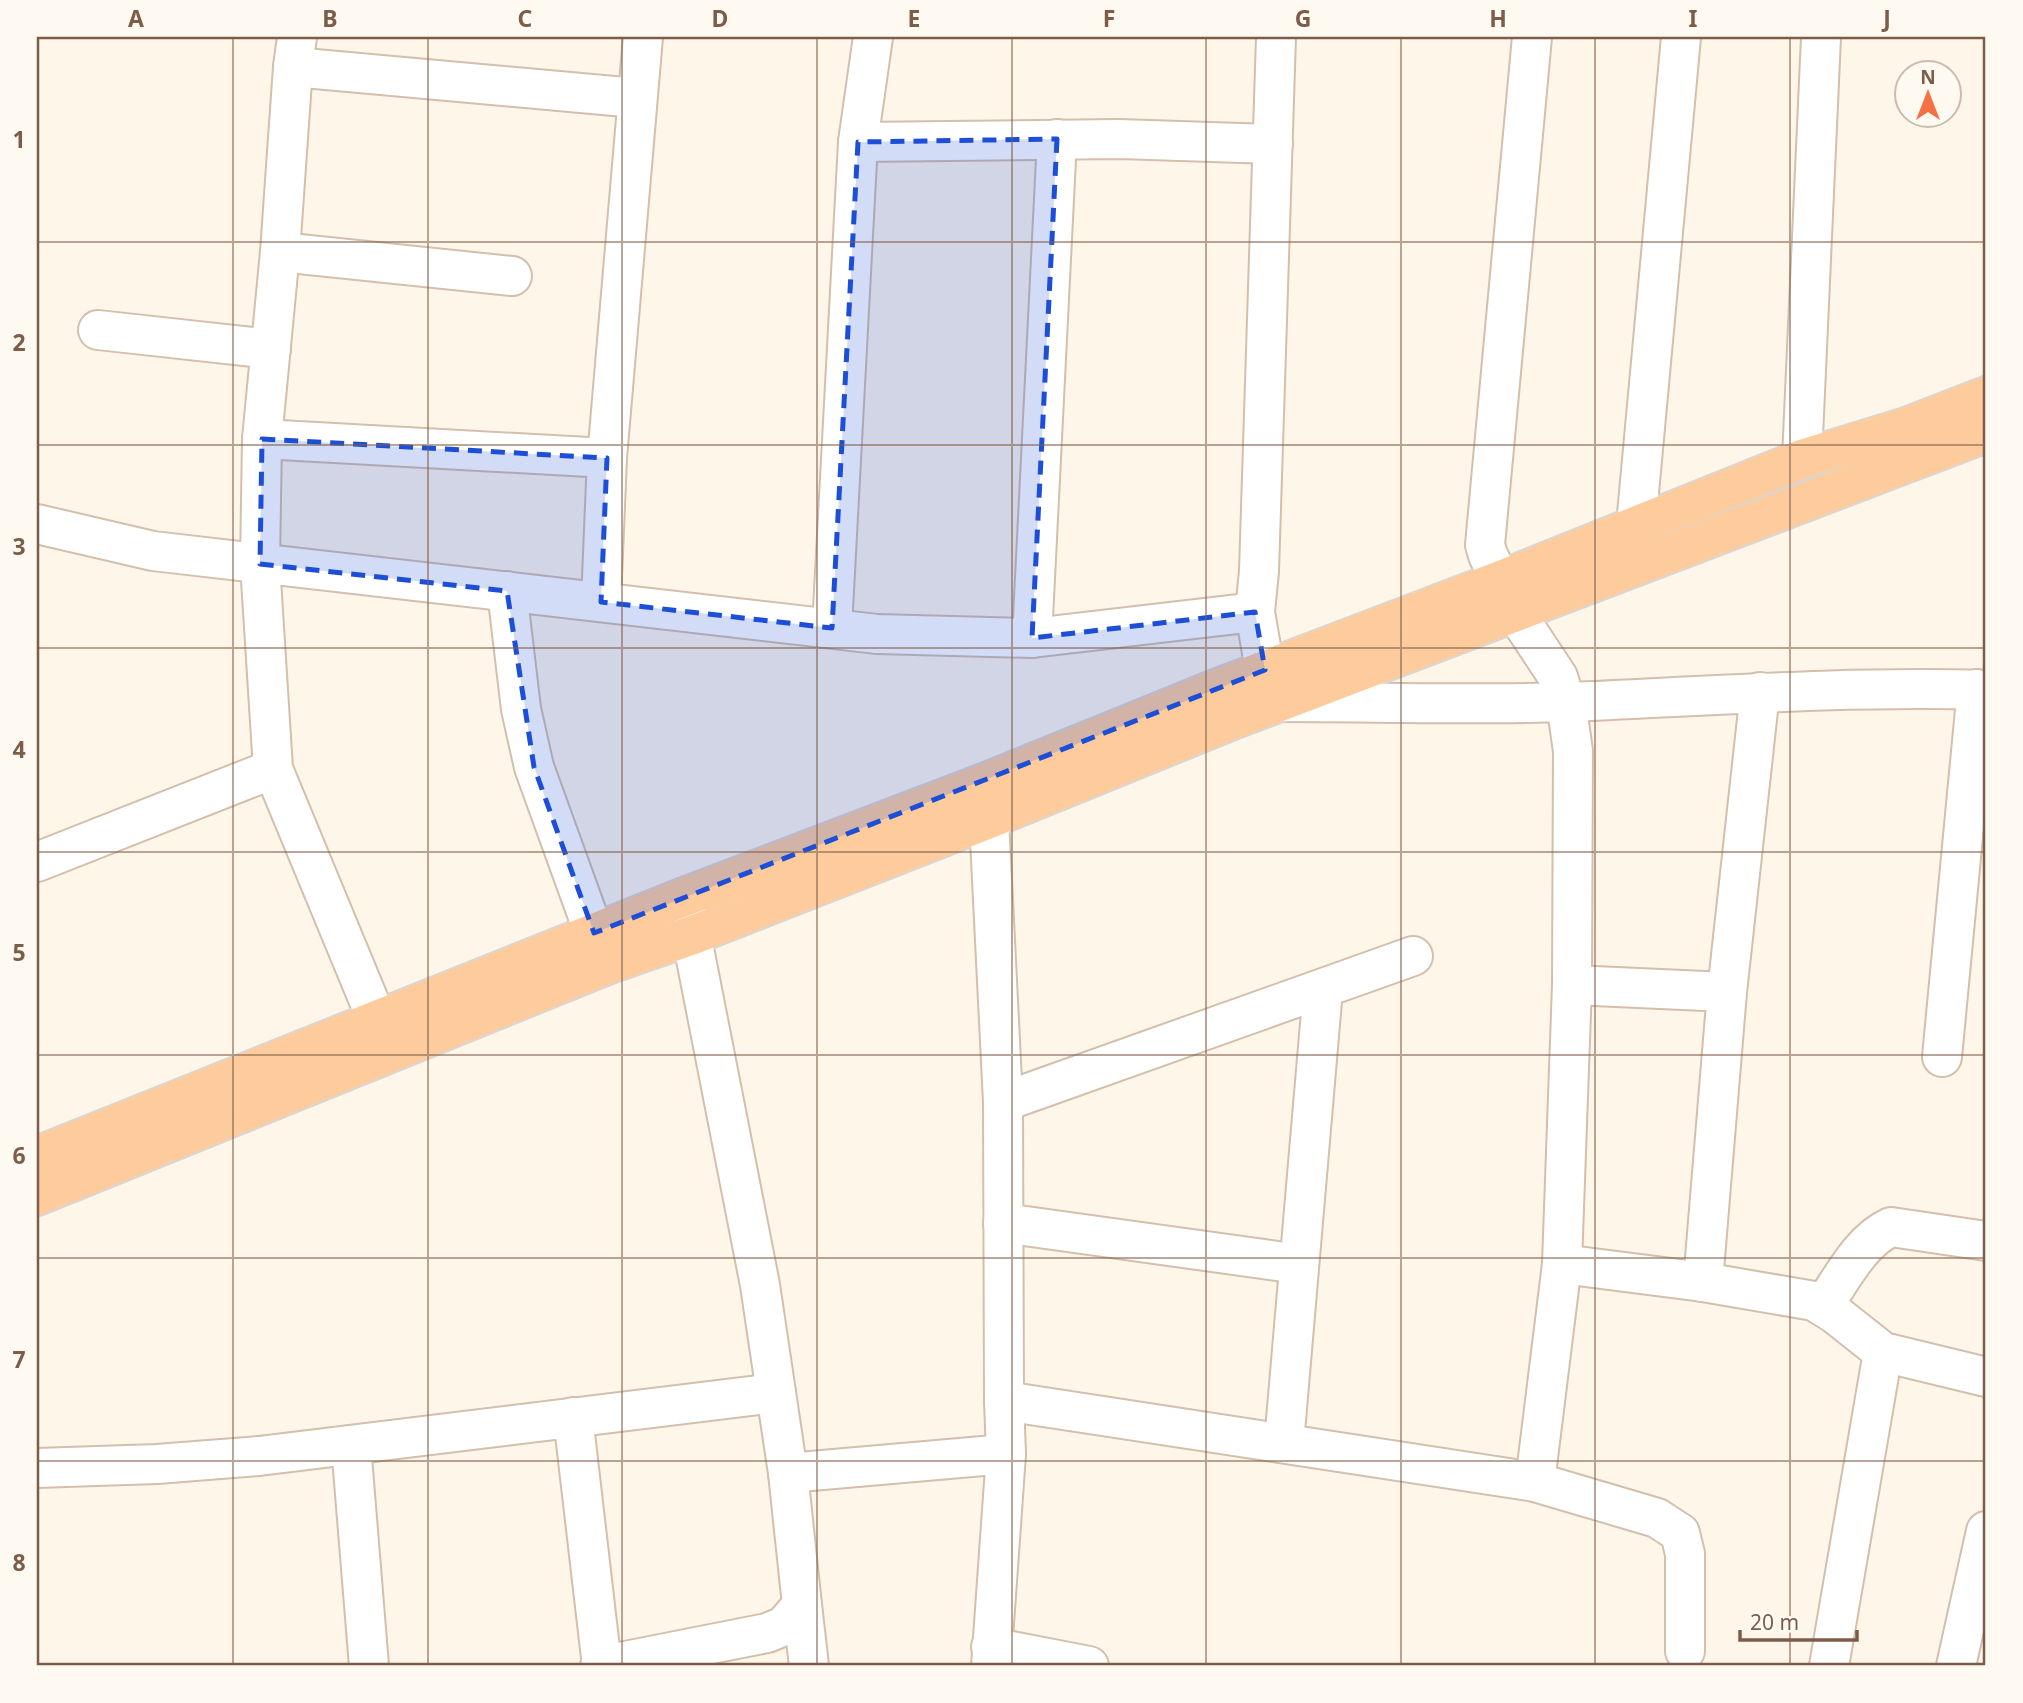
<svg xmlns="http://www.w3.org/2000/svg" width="2023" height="1703" viewBox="0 0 2023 1703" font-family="'Noto Sans',sans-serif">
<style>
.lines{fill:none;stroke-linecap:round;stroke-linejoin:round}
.minor-casing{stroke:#d3bfac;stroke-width:42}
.trunk-casing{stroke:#ddd5d0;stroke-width:42}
.minor{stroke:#fff;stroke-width:38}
.trunk{stroke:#fecc9c;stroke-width:38}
.marked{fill:#1d4ed8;fill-opacity:0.2;stroke:#1d4ed8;stroke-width:5;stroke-dasharray:14 9;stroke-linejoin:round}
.grid{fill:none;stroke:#7d5d49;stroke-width:2;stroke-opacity:0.55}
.neatline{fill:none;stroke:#7d5d49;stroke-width:2.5}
.grid-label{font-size:23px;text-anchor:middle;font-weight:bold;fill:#7d5d49}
</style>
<rect width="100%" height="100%" fill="#fef7e9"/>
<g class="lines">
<!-- minor casing -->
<g class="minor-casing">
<g id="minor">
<polyline points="297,37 293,67 280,252 262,439 260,564 273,769 389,1049"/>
<path d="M1276 37 1259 571 1255 612 1265 670 1278 702C1374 702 1472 705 1569 702 1708 696 1847 686 1986 690"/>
<polyline points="1532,37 1485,545 1488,555 1515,612 1558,677 1566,702 1573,751 1572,985 1562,1264 1535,1482"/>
<polyline points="293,67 636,98"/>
<polyline points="858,142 1119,139 1273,144"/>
<polyline points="280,252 512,276"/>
<polyline points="98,330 271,349"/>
<polyline points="262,439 607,458"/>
<polyline points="1802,459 1821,37"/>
<polyline points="37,524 153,551 877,634 1032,638 1255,612"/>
<polyline points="1636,525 1681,37"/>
<polyline points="507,591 521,709 534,767 594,933"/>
<polyline points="601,602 607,458 643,37"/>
<polyline points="832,628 858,142 873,37"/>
<polyline points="1032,638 1057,139"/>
<polyline points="985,789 989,819 1003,1102 1004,1401 1006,1454 991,1666"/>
<polyline points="37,862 273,769"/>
<polyline points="1572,985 1727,992"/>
<polyline points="1942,1057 1977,689"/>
<polyline points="1003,1102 1413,956"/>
<polyline points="1003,1223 1299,1264"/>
<polyline points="1562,1264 1703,1282 1814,1301 1835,1314 1883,1352 1986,1377"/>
<polyline points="1703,1282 1727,992 1760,692"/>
<path d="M1823 1306C1842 1279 1860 1241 1891 1227L1986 1241"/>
<polyline points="1004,1401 1535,1482 1657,1518 1680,1533 1685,1554 1685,1651"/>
<polyline points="573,1417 602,1666"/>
<polyline points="1284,1443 1323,989"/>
<polyline points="351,1445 369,1666"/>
<polyline points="37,1468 157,1464 259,1456 776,1393"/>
<polyline points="788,1473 1006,1454"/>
<polyline points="802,1605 809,1666"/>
<polyline points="991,1647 1089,1666"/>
<polyline points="600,1666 767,1633 784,1626 802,1605 788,1473 760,1285 685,903"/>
<polyline points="1829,1666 1883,1352"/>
<polyline points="1956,1666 1986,1531"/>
</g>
</g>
<!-- trunk casing -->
<g class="trunk-casing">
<g id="trunk">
<polyline points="37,1156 684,897 984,783 1218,688 1501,580 1802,459 1906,427 1986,396"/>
<polyline points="37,1196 607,965 693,935 989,819 1230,721 1986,433"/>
</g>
</g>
<!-- minor -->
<use href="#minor" class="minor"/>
<!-- trunk -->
<use href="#trunk" class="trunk"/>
</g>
<!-- marked area -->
<path class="marked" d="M1057 139 1032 638 1255 612 1265 670 594 933 534 767 507 591 260 564 262 439 607 458 601 602 832 628 858 142Z"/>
<!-- grid -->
<path class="grid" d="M233 37V1666M428 37V1666M622 37V1666M817 37V1666M1012 37V1666M1206 37V1666M1401 37V1666M1595 37V1666M1790 37V1666M37 242H1986M37 445H1986M37 648H1986M37 852H1986M37 1055H1986M37 1258H1986M37 1461H1986"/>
<!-- border -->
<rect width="2023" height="1703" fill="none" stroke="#fffaf1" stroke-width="77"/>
<!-- north arrow -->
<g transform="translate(1928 94)"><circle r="33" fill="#fffaf1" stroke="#cbbbae" stroke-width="2"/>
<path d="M0-5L12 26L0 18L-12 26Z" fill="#f47143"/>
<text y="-10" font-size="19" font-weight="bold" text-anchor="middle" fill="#7d5d49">N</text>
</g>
<!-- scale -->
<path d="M1740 1630v10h117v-10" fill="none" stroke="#7d5d49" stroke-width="3.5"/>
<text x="1750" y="1630" font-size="21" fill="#7d5d49" stroke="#fffaf1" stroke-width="5" paint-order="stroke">20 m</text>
<rect x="38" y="38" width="1946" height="1626" class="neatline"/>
<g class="grid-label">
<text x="136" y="27">A</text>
<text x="330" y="27">B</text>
<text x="525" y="27">C</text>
<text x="720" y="27">D</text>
<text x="914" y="27">E</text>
<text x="1109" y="27">F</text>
<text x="1303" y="27">G</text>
<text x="1498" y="27">H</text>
<text x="1693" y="27">I</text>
<text x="1887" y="27">J</text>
<text x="19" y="148">1</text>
<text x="19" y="351">2</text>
<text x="19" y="555">3</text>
<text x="19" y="758">4</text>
<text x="19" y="961">5</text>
<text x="19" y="1164">6</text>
<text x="19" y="1368">7</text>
<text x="19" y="1571">8</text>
</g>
</svg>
